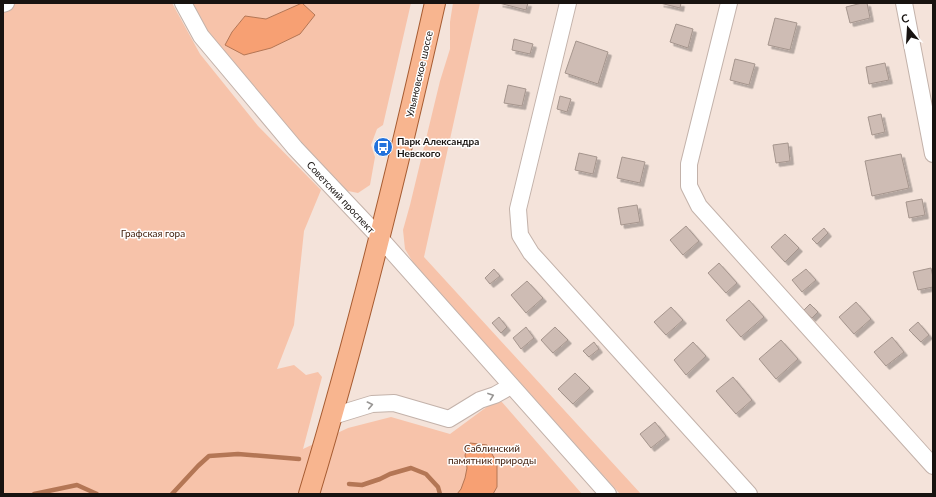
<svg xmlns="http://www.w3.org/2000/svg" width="936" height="497" viewBox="0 0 936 497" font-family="Lato,sans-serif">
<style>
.green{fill:#f7c3aa}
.water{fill:#f7a073;stroke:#b47655}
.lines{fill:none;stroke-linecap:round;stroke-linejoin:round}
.stream{stroke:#b47655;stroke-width:4.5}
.building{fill:#cebcb4;stroke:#a5958d;filter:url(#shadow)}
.minor-casing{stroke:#c3b2aa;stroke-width:18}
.major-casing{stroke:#a75c32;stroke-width:22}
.minor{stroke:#fff;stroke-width:16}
.major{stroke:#f8b58f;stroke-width:20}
.oneway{stroke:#979593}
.labels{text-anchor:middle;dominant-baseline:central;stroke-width:3;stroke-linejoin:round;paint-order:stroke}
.street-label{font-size:10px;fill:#181310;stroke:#fff}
.poi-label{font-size:10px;font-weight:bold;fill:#181310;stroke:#fff;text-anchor:start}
.park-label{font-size:10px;fill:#43210f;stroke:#fff}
</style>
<defs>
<filter id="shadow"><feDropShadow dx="3.5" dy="3.5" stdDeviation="0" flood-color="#0004"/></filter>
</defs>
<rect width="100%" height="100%" fill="#f4e3da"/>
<!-- green -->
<g class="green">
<polygon points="3,3 172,3 200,54 258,126 321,190 304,231 294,325 277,369 294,365 306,375 318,372 322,377 303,449 348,428 391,417 450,434 488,406 501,401 582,494 3,494"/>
<polygon points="188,3 302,3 266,19 245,16 232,32 315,15 302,3 411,3 383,125 377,129 371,145 375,157 370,185 358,193 343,190 271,113 205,33"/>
<polygon points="453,3 480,3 424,257 641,494 620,494 414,264 405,249 403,230 410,205 440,81 450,49 450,22"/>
</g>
<!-- water -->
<g class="water">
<polygon points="302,3 315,15 300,34 271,48 244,55 225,45 232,32 245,16 266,19"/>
<polygon points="470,443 487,445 497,463 497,487 493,494 457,494 461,489 465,478 467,468 465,455"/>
</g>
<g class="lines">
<!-- stream -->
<g class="stream">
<polyline points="349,484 362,485 380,479 390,474 411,468 426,474 438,487 440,494"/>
<polyline points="34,494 77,485 97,494"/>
<polyline points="172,494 198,466 209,456 238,454 299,459"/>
</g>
</g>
<!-- building -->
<g class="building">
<polygon points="499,3 528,3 526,10"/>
<polygon points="660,3 681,3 680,8"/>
<polygon points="862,3 867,3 870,18 850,23 846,7"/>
<polygon points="775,18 797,23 790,50 768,45"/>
<polygon points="676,24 693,29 688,48 670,42"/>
<polygon points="514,39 533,44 530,54 512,50"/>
<polygon points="576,41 608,52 598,84 565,73"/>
<polygon points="735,59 755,64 749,85 730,80"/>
<polygon points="885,63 889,80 869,84 866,67"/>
<polygon points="508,85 526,89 522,106 504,103"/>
<polygon points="560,96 571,99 567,112 557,109"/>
<polygon points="881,114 885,132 872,135 868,117"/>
<polygon points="788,143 790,161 776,163 773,145"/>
<polygon points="579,153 597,157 593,174 575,170"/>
<polygon points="901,154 909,188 872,196 865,161"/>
<polygon points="622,157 645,162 640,183 617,178"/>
<polygon points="922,199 925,215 909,218 906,202"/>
<polygon points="637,205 640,222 621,225 618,208"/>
<polygon points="686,226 699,241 683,255 670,240"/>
<polygon points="824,228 828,233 817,244 812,239"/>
<polygon points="785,234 799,248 785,262 771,247"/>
<polygon points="719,263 737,283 726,293 708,273"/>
<polygon points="931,268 933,277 933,287 918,290 913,272"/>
<polygon points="494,269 500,276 490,284 485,278"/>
<polygon points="806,269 816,280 802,292 792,280"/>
<polygon points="527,281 543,298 526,313 511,295"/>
<polygon points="749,300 764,317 741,337 726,320"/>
<polygon points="856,302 871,319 854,334 839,317"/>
<polygon points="810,304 818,312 812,318 804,310"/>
<polygon points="671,307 683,320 666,335 654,322"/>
<polygon points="499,317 507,327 501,333 492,323"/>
<polygon points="918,322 929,335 921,342 909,330"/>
<polygon points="526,327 534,338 521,349 513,338"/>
<polygon points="555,327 568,340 553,353 541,340"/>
<polygon points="892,337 904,352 886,366 874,352"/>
<polygon points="781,340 798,359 776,379 759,359"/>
<polygon points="594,342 599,349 589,357 583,351"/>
<polygon points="693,342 706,356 686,375 674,360"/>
<polygon points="575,373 590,388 573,404 558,389"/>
<polygon points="733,377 752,400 736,414 716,391"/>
<polygon points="655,422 666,436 651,448 640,434"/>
</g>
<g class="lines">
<!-- minor casing -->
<g class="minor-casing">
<g id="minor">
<polyline points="183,3 201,36 295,148 380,238 608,494"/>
<polyline points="568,3 518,209 520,235 531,253 749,494"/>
<polyline points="729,3 689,164 689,186 699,206 933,466"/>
<polyline points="904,3 933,154"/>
<polyline points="3,4 6,3"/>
<polyline points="333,416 372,404 394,403 449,419 480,400 495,395 511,386"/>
</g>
</g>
<!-- major casing -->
<g class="major-casing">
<path id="major" d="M309 494C358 332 398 168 435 3"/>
</g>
<!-- minor -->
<use href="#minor" class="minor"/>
<!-- major -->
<use href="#major" class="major"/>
</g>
<!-- one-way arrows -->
<defs><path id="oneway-chevron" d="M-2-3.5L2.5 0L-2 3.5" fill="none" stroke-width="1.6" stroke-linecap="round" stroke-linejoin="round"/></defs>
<g class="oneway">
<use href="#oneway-chevron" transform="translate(491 396) rotate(-20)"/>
<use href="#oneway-chevron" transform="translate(370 405) rotate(-12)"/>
</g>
<!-- icons -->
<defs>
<g id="bus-disc" transform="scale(1)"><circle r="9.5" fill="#2172dc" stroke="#fff"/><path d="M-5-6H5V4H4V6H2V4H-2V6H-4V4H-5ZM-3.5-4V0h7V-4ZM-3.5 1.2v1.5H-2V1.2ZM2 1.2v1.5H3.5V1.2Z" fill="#fff"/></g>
</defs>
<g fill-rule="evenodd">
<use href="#bus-disc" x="383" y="147"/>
</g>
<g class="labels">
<!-- street labels -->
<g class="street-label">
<text transform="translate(419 74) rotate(-77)">Ульяновское шоссе</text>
<text transform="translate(341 197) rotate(47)">Советский проспект</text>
</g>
<!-- poi labels -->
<g class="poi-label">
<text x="397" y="141">Парк Александра<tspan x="397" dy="12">Невского</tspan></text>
</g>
<!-- park labels -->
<g class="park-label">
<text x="153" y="233">Графская гора</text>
<text x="492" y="448">Саблинский<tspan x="492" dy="12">памятник природы</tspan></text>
</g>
</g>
<!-- border -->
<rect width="936" height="497" fill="none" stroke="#181310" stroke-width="8"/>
<!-- north arrow -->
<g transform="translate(908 28) rotate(342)" stroke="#ffffff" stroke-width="3" paint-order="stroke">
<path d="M0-3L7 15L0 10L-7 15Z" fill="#181310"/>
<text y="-6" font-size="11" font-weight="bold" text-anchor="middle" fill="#181310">С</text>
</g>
</svg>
